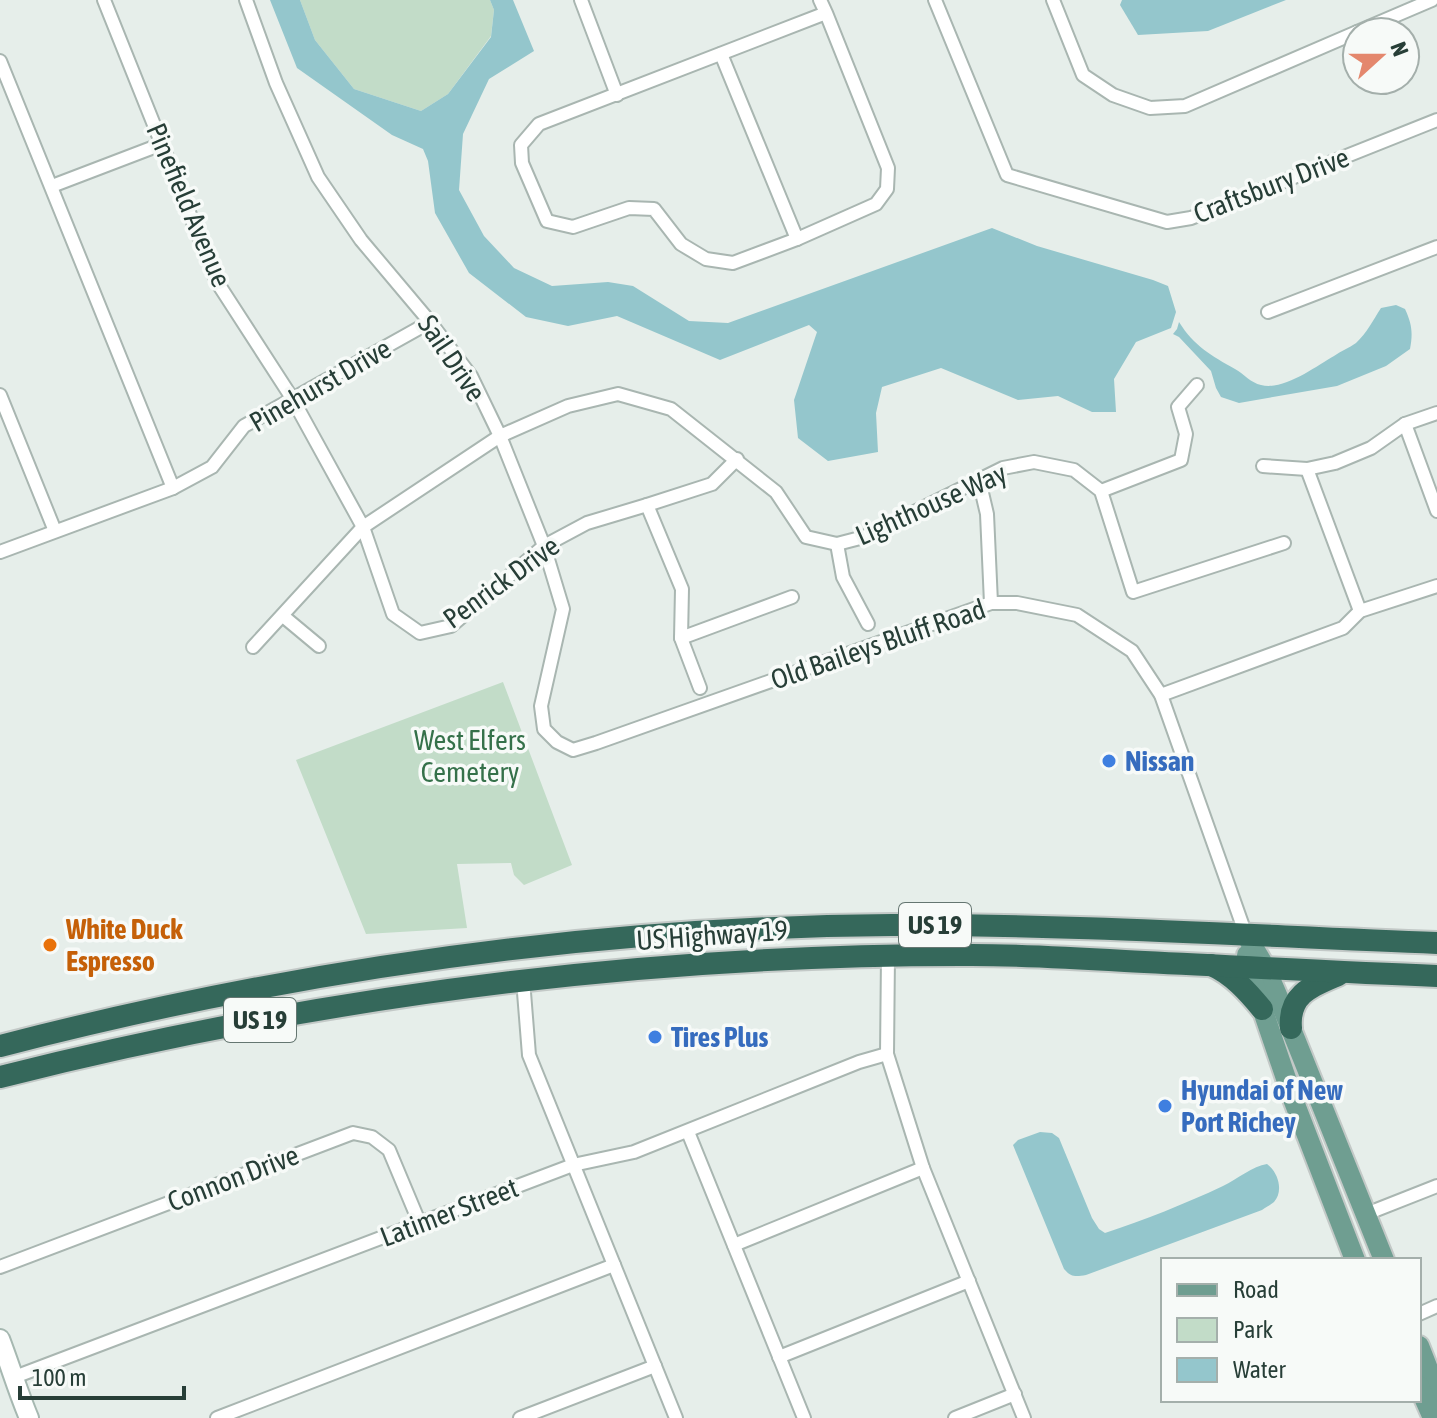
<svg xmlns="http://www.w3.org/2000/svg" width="1437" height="1418" viewBox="0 0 1437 1418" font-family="'Asap Condensed',sans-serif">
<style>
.green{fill:#c2dcc8}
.water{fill:#94c6cc}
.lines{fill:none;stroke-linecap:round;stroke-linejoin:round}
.street-casing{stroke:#a9b6b1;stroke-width:16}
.secondary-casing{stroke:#a6b8b1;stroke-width:22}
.primary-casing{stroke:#c3c9c7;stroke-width:24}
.highway-casing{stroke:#c3c9c7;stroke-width:26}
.street{stroke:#fff;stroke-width:12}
.secondary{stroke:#fff;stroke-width:18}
.primary{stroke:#6f9e91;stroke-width:20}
.highway{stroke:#35685b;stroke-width:22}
.shop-dot{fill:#3f7fe0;stroke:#f7faf8;stroke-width:3}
.food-dot{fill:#e8710a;stroke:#f7faf8;stroke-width:3}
.labels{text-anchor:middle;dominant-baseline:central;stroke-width:7;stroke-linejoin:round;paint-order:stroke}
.shield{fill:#f7faf8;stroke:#657671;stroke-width:2}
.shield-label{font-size:26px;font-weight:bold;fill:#273e37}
.street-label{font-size:28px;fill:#273e37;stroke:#f7faf8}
.park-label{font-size:28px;fill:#35714a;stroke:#f7faf8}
.shop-label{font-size:28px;font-weight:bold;fill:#366cbe;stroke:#f7faf8;text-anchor:start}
.food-label{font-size:28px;font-weight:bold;fill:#c56008;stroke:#f7faf8;text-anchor:start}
</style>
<rect width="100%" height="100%" fill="#e6eeea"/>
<!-- green -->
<g class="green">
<polygon points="300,0 490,0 494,10 491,36 448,94 421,111 354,89 315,40"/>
<polygon points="503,682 572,865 524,885 514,875 511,863 457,864 467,928 366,934 296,760"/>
</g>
<!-- water -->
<g class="water">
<polygon points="270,0 300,0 315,40 354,89 421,111 448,94 491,37 494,10 490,0 513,0 534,51 489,79 463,134 459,190 484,236 514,268 552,286 608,282 633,286 689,321 728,323 992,228 1037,246 1153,280 1168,286 1176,312 1171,328 1136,342 1114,379 1116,412 1092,412 1058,396 1018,400 941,368 882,387 876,413 878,452 828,461 798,438 794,400 817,332 809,325 720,360 617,316 568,326 526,317 469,273 435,213 428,161 423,149 392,135 297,68"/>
<polygon points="1122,0 1286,0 1208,31 1138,35 1120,5"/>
<path d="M1396 305 1405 309C1412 324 1413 333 1410 349L1386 366 1337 386 1239 403 1221 397 1216 388 1211 371 1179 337 1173 334 1177 329 1179 322C1194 346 1212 356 1235 369 1244 374 1251 383 1261 385 1284 391 1316 366 1334 356 1341 351 1349 348 1356 343 1367 333 1373 320 1381 308Z"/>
<path d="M1040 1132 1052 1133 1059 1138 1092 1218 1099 1229 1105 1233C1144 1220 1185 1204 1223 1186 1237 1179 1253 1166 1267 1164 1278 1172 1284 1191 1274 1202 1270 1205 1266 1207 1262 1210L1086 1275C1075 1277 1071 1277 1064 1269L1013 1145 1018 1140Z"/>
</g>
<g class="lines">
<!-- street casing -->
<g class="street-casing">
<g id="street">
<polyline points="104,0 217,282 292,398 363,527 393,614 420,633 451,626 544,546 587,523 647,505 712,484 737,459"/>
<polyline points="246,0 276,83 318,177 361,240 430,322 471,376 500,436 544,546 563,609 541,706 544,729 557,742 573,750 596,743 991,603 1017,603 1077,615 1132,651 1161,695 1246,935"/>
<polyline points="581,0 617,95"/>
<polyline points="820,0 826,13 888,168 887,189 876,204 797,239 733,263 706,259 681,244 654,209 629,208 573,227 547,221 522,163 521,145 539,124 826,13"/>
<polyline points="935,0 1007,175 1167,222 1191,218 1437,120"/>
<polyline points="1053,0 1083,75 1113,95 1150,108 1185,106 1357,32"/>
<polyline points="1357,32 1432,0"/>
<polyline points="721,54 797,239"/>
<polyline points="0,61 173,488"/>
<polyline points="52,186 162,144"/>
<polyline points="1268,312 1437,247"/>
<polyline points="0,395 55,531"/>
<polyline points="1405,424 1437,511"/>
<polyline points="1263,466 1307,469 1335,463 1371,448 1405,424 1437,413"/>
<polyline points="1307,469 1360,611"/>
<polyline points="979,480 987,514 991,603"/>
<polyline points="1101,491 1181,460 1186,434 1178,407 1197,385"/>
<polyline points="647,505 682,589 681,638 700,688"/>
<polyline points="837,544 843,577 868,624"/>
<polyline points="0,552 173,488 212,467 244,426 430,322"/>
<polyline points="283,616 319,646"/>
<polyline points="681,638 792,597"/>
<polyline points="253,647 363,527 500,436 568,406 618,394 671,409 776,492 806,537 837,544 864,537 1003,468 1034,462 1074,470 1101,491 1133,592 1284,543"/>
<polyline points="1161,695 1343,628 1360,611 1437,586"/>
<polyline points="888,956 887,1054 923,1168 1024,1418"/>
<polyline points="523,980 529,1055 676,1418"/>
<polyline points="688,1132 804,1418"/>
<polyline points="1366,1214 1437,1186"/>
<polyline points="734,1245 923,1168"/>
<polyline points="0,1267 353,1133 372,1137 389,1150 420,1224"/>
<polyline points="1419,1314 1437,1306"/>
<polyline points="779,1357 969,1281"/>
<polyline points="12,1378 573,1165 634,1152 859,1062 887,1054"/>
<polyline points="217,1418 614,1265"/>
<polyline points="520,1418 655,1366"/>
<polyline points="955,1418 1015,1394"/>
</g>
</g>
<!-- secondary casing -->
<g class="secondary-casing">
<path id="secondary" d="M0 1339C10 1365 18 1392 29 1418"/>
</g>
<!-- primary casing -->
<g class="primary-casing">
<g id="primary">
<polyline points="1246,935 1265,967 1283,1009 1384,1260"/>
<polyline points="1247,955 1248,967 1293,1099 1355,1260"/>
<polyline points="1419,1346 1437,1392"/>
<polyline points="1419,1386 1433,1418"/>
</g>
</g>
<!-- highway casing -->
<g class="highway-casing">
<g id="highway">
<path d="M1211 965C1232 974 1248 992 1262 1009"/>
<path d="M1291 1028C1288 994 1312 986 1338 975"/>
<path d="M0 1046C290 971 592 927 892 925 1074 924 1255 936 1437 943"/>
<path d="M0 1077C317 997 644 954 972 955 1023 955 1074 958 1125 961 1229 966 1333 972 1437 976"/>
</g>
</g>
<!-- street -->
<use href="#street" class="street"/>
<!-- secondary -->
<use href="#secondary" class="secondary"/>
<!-- primary -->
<use href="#primary" class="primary"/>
<!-- highway -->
<use href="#highway" class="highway"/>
</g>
<!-- markers -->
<g class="shop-dot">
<circle cx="1109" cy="761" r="8"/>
<circle cx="655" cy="1037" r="8"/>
<circle cx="1165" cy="1106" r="8"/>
</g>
<circle class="food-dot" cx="50" cy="945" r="8"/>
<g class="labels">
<!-- shield labels -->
<g class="shield">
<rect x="899" y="903" width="72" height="44" rx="6"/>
<rect x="224" y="998" width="72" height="44" rx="6"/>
</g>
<g class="shield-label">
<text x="935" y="925">US 19</text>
<text x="260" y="1020">US 19</text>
</g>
<!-- street labels -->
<g class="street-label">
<text transform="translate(1271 185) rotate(-21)">Craftsbury Drive</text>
<text transform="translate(189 205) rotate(67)">Pinefield Avenue</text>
<text transform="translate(452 358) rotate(56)">Sail Drive</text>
<text transform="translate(320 385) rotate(-30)">Pinehurst Drive</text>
<text transform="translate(931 504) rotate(-24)">Lighthouse Way</text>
<text transform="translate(501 582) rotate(-36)">Penrick Drive</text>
<text transform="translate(878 644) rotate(-19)">Old Baileys Bluff Road</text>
<text transform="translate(712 935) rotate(-4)">US Highway 19</text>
<text transform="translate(233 1178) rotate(-21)">Connon Drive</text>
<text transform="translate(449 1212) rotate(-21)">Latimer Street</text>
</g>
<!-- park labels -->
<g class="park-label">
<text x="470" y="740">West Elfers<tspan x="470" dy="32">Cemetery</tspan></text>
</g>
<!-- shop labels -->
<g class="shop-label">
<text x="1125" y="761">Nissan</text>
<text x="671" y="1037">Tires Plus</text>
<text x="1181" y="1090">Hyundai of New<tspan x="1181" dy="32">Port Richey</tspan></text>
</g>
<!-- food labels -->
<g class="food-label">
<text x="66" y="929">White Duck<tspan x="66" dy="32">Espresso</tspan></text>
</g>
</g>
<!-- legend -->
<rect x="1161" y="1258" width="260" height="144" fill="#f7faf8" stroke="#a4afab" stroke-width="2"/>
<rect x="1177" y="1284" width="40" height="12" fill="#6f9e91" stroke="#a4afab" stroke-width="2"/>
<text x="1233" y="1298" font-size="24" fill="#273e37">Road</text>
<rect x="1177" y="1318" width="40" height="24" fill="#c2dcc8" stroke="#a4afab" stroke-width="2"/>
<text x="1233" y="1338" font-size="24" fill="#273e37">Park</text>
<rect x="1177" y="1358" width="40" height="24" fill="#94c6cc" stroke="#a4afab" stroke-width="2"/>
<text x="1233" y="1378" font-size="24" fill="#273e37">Water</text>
<!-- north arrow -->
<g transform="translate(1381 56) rotate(69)"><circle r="38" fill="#f7faf8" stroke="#a4afab" stroke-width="2"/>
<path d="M0-6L14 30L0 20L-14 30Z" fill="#e4876d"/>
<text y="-12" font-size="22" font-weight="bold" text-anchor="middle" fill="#273e37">N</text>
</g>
<!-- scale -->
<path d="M20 1386v12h164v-12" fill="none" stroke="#273e37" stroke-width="4"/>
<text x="32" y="1386" font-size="24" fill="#273e37" stroke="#f7faf8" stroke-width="6" paint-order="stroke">100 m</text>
</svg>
